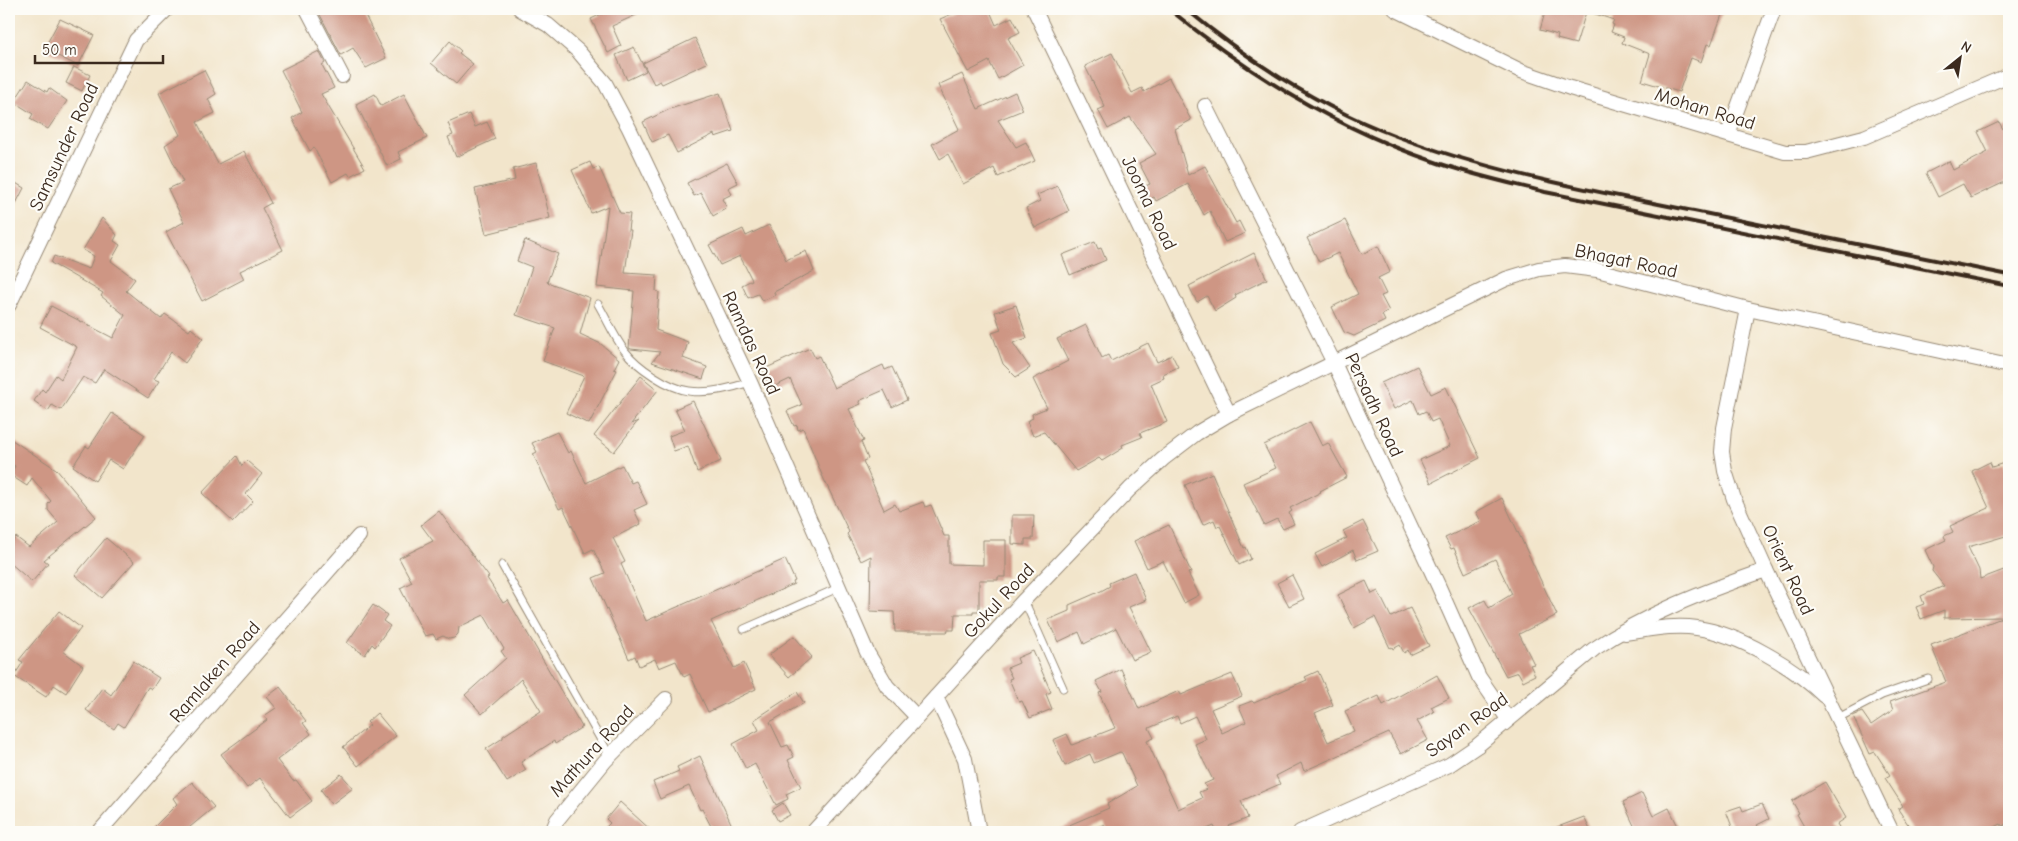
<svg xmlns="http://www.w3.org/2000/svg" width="2018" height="841" viewBox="0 0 2018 841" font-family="'Comic Neue',sans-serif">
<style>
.building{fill:#ce9684;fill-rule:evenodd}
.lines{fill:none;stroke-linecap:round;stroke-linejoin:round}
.service-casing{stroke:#968874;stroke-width:9}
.minor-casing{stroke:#968874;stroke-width:16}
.service{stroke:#fff;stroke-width:7}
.minor{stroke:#fff;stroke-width:14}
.rail{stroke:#3b2a1e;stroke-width:4}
.labels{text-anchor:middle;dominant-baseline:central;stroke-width:4.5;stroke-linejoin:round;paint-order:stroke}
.street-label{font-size:19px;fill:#3b2a1e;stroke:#fdfcf7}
</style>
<rect width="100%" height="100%" fill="#fdfcf7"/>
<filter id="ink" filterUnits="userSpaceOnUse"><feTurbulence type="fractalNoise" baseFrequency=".02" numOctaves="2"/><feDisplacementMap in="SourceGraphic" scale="10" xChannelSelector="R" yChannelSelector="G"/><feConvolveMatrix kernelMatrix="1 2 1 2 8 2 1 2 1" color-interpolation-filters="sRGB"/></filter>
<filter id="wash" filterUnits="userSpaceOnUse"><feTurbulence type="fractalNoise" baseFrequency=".0096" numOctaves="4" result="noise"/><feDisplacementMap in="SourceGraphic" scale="20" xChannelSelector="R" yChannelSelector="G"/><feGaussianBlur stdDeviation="1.12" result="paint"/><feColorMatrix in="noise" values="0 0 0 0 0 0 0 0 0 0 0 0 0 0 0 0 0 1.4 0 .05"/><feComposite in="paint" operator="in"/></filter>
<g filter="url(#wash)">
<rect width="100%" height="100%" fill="#f2e5cb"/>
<g id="blocks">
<!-- building -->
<g class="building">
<polygon points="317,9 362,9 386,58 366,68 353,48 341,55"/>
<polygon points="612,9 649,9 612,26 621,46 608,53 591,19"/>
<polygon points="952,9 989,9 996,25 1012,17 1020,32 1008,38 1023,65 998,79 989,61 968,72 940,19 954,13"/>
<polygon points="1546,9 1587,9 1576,44 1557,39 1558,35 1540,30"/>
<polygon points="1589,9 1724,9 1711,45 1707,44 1701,62 1691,58 1679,92 1642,81 1650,54 1622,43 1624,37 1611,32 1614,25 1612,24 1614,20 1589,12"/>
<polygon points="60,19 94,35 78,66 44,49"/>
<polygon points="695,38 707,63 662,84 660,81 654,84 643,63"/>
<polygon points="450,41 461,51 459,53 473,64 456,84 431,63"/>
<polygon points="634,47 646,71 627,80 616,55"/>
<polygon points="319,51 325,63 322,65 334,88 321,94 365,168 350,176 348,173 332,182 314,148 310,151 292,118 302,112 281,70"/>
<polygon points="1112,53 1132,93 1142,88 1144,92 1169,78 1191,120 1175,129 1188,175 1205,166 1236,223 1239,221 1245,233 1225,242 1210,211 1204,215 1188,184 1156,201 1154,197 1149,200 1143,187 1150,184 1139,163 1156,154 1130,117 1108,129 1098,110 1105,107 1085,66"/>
<polygon points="74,67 90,75 82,91 66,83"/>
<polygon points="204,70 216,94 208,99 215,113 197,122 218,164 244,151 271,203 262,208 283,250 240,271 244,279 202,301 166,232 184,222 168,189 183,182 165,145 180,135 159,93"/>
<polygon points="962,74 978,109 1015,92 1023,110 998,120 1016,147 1026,142 1035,161 998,177 994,168 963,184 948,154 940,159 932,144 959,129 938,85"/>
<polygon points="28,80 47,92 49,88 67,101 48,129 30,119 33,114 14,102"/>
<polygon points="720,93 733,131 715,137 714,134 677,153 668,135 652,142 643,122 670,109"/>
<polygon points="375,94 381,106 404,94 427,138 398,152 401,159 387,166 356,104"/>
<polygon points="469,114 475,127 487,122 495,139 456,157 448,137 453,135 448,123"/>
<polygon points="1999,122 2003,129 2009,126 2009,180 1971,198 1963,184 1938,197 1926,173 1949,161 1953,170 1988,152 1978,132"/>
<polygon points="590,162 593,169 599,167 620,213 630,214 628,230 631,230 625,273 657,275 656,291 659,292 656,330 688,342 683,358 707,367 703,379 652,362 660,352 631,349 629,348 634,291 597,287 608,206 591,213 572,170"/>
<polygon points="536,163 550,218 486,234 475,189 515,180 513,169"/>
<polygon points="727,163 738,183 728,188 732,194 722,199 727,208 713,216 701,193 694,196 687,183"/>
<polygon points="9,179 24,188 9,217"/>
<polygon points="1058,186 1069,211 1035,228 1026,208 1040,201 1037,195"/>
<polygon points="102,218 117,235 114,241 120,245 111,261 135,279 126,291 161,319 165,314 189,331 191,328 203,338 185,363 171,352 154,379 159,381 148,398 104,369 95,383 83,377 61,410 52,405 48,411 34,401 42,389 45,392 56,375 61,379 77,347 40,327 51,306 113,338 125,315 101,296 103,293 51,263 54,256 89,269 94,256 83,250"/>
<polygon points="1345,220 1362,254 1378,246 1390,272 1378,278 1386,294 1381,296 1389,311 1382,315 1385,321 1354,336 1344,332 1332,307 1358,294 1338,253 1319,262 1307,238"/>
<polygon points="769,225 786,260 806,251 814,271 774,292 775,295 762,301 758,294 748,298 742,285 752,280 740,256 720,265 709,245 743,229 746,236"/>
<polygon points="525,240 558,254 547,282 590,298 580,334 601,344 619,359 614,369 617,370 589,424 566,413 584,376 543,361 555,328 516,315 532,267 517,261"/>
<polygon points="1095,242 1098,249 1101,248 1106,260 1070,275 1062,255"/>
<polygon points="1254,253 1267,279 1235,295 1236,298 1215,311 1207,296 1197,302 1189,286"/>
<polygon points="1016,305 1027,338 1013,343 1030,368 1016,377 1003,364 992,333 1001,330 995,312"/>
<polygon points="1086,325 1102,358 1108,355 1111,361 1148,343 1157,362 1172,355 1178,367 1163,374 1164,378 1151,384 1167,422 1140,433 1142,437 1122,445 1123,448 1102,461 1099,458 1076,471 1044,432 1033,436 1027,421 1033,418 1032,414 1047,408 1033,379 1068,361 1057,339"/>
<polygon points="810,348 815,358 819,356 834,388 883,365 885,370 892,367 907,400 892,407 884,390 859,401 861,404 849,409 864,441 861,442 868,459 863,461 884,510 895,504 899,511 923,502 925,507 931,505 944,536 949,536 949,564 983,565 983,540 1006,540 1006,577 998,577 998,580 979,580 979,611 973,611 973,614 955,614 954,630 947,630 948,632 895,632 894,612 870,611 871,556 861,561 847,534 849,532 822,475 803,428 798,430 797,425 794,426 787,411 802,405 790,379 771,388 762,370"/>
<polygon points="1417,366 1431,394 1446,387 1480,458 1431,483 1420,460 1450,446 1438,419 1431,422 1426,411 1419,414 1413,400 1394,409 1381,383"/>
<polygon points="641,376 658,390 631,424 638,421 614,452 594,436"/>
<polygon points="693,401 721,461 697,472 688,446 674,451 669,436 685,430 675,409"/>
<polygon points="112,413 145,435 123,469 109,460 95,481 73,466 86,446 89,448"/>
<polygon points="1310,422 1322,446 1328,443 1347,477 1320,491 1321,492 1290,508 1292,511 1289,513 1294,524 1283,529 1277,519 1264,525 1243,483 1276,468 1264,445"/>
<polygon points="557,432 568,453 571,451 586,483 622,465 631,483 636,481 647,504 634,510 641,524 613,538 625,562 621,564 646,621 785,559 795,581 793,582 794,584 711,621 734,668 744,663 756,689 708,712 690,674 684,677 676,661 659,668 655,659 639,666 635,656 629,659 593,578 605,573 593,549 585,553 563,507 559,509 533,454 537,452 532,443"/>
<polygon points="9,438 56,469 96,517 44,560 48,563 32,582 9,562 9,546 16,537 29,547 58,522 48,510 48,504 51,501 32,478 27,486 10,475 15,466 9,462"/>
<polygon points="237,456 242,466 247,461 262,474 246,494 253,501 233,522 202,493"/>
<polygon points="1990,462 1992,467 2004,463 2009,478 2009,535 1968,547 1979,570 1980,579 2009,568 2009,675 2006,677 2009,684 2009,823 2002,826 2001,824 1985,832 1913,832 1898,809 1903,806 1885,778 1890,775 1875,752 1870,754 1853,716 1862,712 1871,725 1893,710 1890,702 1946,682 1931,645 2004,617 1944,618 1944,610 1921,619 1916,607 1924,604 1921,596 1944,586 1932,571 1933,567 1925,550 1946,540 1944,536 1953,532 1950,526 1989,508 1972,471"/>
<polygon points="1212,473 1244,548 1246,547 1251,559 1239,565 1220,526 1217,527 1214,520 1203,525 1185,485"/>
<polygon points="1502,498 1557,615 1519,634 1534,664 1530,665 1535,675 1523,681 1518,672 1506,676 1469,608 1485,600 1489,608 1512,594 1495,559 1465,573 1454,548 1451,549 1445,538 1481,521 1476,512"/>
<polygon points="439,511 489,577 487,578 503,603 508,600 582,727 555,744 554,741 521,762 526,770 507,782 486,749 503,738 503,736 541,711 521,679 482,714 465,695 506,658 501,651 504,649 484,615 459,627 458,634 454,638 449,639 443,636 436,639 433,634 425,636 400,588 412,582 399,558 433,541 421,525"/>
<polygon points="1012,515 1034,515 1033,539 1025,539 1025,545 1012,544"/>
<polygon points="1363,521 1378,551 1357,560 1353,550 1322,567 1315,554 1347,538 1343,531"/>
<polygon points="1169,525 1191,572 1188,573 1199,595 1184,603 1163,561 1147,568 1134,541"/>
<polygon points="106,538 134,562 102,598 75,575"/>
<polygon points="1134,572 1146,600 1129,607 1151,652 1132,660 1116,628 1084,644 1079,632 1058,642 1048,620 1069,611 1069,605 1101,591 1110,586 1109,583"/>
<polygon points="1292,575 1304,599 1289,606 1277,583"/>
<polygon points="1366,581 1372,594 1378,591 1391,617 1410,608 1429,646 1410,655 1408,650 1404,653 1400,645 1393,649 1392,647 1390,648 1375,617 1354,628 1338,595"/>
<polygon points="373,605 387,615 383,621 390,626 375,647 372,644 365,655 347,643"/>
<polygon points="59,611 81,628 63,651 83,666 66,693 54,685 46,697 14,676 23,662 19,660"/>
<polygon points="794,636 812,657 789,677 769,655"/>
<polygon points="1033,651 1051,692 1046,694 1052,709 1030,718 1022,701 1019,702 1009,679 1012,678 1007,668 1019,663 1017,658"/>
<polygon points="133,661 159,678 152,689 148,687 124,727 118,723 114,729 86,710 102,688 111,695"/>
<path d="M1121 669 1139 709 1179 691 1181 695 1232 674 1242 696 1211 709 1222 733 1246 722 1239 706 1252 701 1254 703 1307 680 1305 677 1318 671 1333 705 1315 713 1328 742 1354 731 1345 711 1379 696 1383 705 1437 675 1449 698 1431 707 1434 712 1417 721 1428 740 1401 754 1389 733 1304 771 1301 763 1276 776 1280 784 1241 801 1248 818 1229 826 1231 832H1217L1214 826 1200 832H1109L1104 824 1086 832H1053L1109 808 1107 804 1137 786 1122 753 1120 752 1094 763 1090 754 1065 766 1053 740 1067 734 1072 745 1115 728 1099 693 1102 692 1096 681ZM1177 716 1180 723 1195 716 1206 739 1195 744 1213 780 1204 784 1207 789 1199 792 1202 798 1178 809 1147 741 1154 738 1149 728Z"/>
<polygon points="280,687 306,721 303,723 311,734 277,760 293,781 296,780 312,801 290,817 260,778 247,788 221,754 267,720 264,716 276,708 267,697"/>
<polygon points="797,692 804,703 770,722 782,747 788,745 794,757 788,760 801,787 786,794 788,799 776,805 755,764 746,769 733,744 759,730 754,720"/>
<polygon points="377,713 396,736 358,766 343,747 370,725 367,722"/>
<polygon points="700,756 735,832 714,832 702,809 700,810 689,786 660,799 653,782 679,771 677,767"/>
<polygon points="341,774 353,788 332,804 321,790"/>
<polygon points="192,782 214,807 184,832 149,832 177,804 173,798"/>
<polygon points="1825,782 1846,818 1837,824 1842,832 1807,832 1797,814 1799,813 1792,801"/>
<polygon points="1642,793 1653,816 1669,808 1681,832 1637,832 1623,802"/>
<polygon points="620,802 653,832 601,832 610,823 606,819"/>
<polygon points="783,803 790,815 778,821 772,810"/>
<polygon points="1762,804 1769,819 1757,825 1762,832 1734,832 1726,811 1741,806 1743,811"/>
<polygon points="1584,817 1591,832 1547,832 1547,831"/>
</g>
</g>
</g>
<g filter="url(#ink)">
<use href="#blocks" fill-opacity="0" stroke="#968874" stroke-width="1"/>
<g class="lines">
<!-- service casing -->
<g class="service-casing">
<g id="service">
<path d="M598 304C607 319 614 337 625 351 637 367 668 388 689 391 708 394 732 388 750 382"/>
<polyline points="502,565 610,756"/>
<polyline points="1024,600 1063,688"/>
<polyline points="744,629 838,588"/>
<polyline points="1838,718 1882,695 1928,679"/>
<polyline points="2003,832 2009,828"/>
</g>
</g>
<!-- minor casing -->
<g class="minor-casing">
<g id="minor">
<polyline points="307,9 342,76"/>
<polyline points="520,9 548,25 578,51 605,83 629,128 750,382 867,652 887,686 917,717"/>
<polyline points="1034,9 1229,414"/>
<polyline points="1395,9 1521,71 1570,88 1785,152 1806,152 1864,137 2009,75"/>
<polyline points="1205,106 1334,363 1438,585 1479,677 1508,719"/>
<polyline points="1728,134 1774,9"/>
<polyline points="9,305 136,40 167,9"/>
<polyline points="1748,309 1724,428 1722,452 1725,471 1734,499 1766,570 1892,832"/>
<path d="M1625 633C1648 630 1673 624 1697 628 1739 634 1794 667 1824 696"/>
<polyline points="936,697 965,759 979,832"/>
<polyline points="99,832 359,536"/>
<polyline points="552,832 557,820 605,761 666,699"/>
<polyline points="813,832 1024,600 1130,489 1163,459 1197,433 1229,414 1506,279 1539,269 1565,266 1597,270 1748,309 2009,366"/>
<path d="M1300 832 1449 765 1477 746 1594 649C1647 613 1706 591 1766 570"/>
</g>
</g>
<!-- service -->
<use href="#service" class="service"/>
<!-- minor -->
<use href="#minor" class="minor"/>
<!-- rail -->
<g class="rail">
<path d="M1169 9C1250 75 1339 130 1438 163 1473 175 1509 183 1545 192L2009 286"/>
<path d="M1186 9C1249 61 1319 107 1396 136 1492 173 1594 191 1694 211 1799 233 1904 254 2009 275"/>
</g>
</g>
</g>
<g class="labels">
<!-- street labels -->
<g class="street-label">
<text transform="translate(1705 109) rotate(17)">Mohan Road</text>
<text transform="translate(64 147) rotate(-65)">Samsunder Road</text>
<text transform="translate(1149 203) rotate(64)">Jooma Road</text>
<text transform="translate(1626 261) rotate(12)">Bhagat Road</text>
<text transform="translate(751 343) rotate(65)">Ramdas Road</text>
<text transform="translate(1374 405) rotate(65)">Persadh Road</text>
<text transform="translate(1788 570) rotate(65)">Orient Road</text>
<text transform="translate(999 601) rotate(-47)">Gokul Road</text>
<text transform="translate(215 672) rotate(-49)">Ramlaken Road</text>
<text transform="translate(1467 725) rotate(-36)">Sayan Road</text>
<text transform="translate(592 751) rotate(-48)">Mathura Road</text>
</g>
</g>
<!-- margin -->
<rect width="2018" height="841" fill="none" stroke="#fdfcf7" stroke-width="30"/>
<!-- north arrow -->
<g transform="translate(1960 58) rotate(30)" stroke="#fdfcf7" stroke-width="4" paint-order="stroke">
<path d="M0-4L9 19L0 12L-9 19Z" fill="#3b2a1e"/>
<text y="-8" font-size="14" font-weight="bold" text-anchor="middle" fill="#3b2a1e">N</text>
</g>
<!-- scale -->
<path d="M35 55v8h128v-8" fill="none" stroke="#3b2a1e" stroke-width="2.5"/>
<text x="42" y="55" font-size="15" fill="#3b2a1e" stroke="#fdfcf7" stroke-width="4" paint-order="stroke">50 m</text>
</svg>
